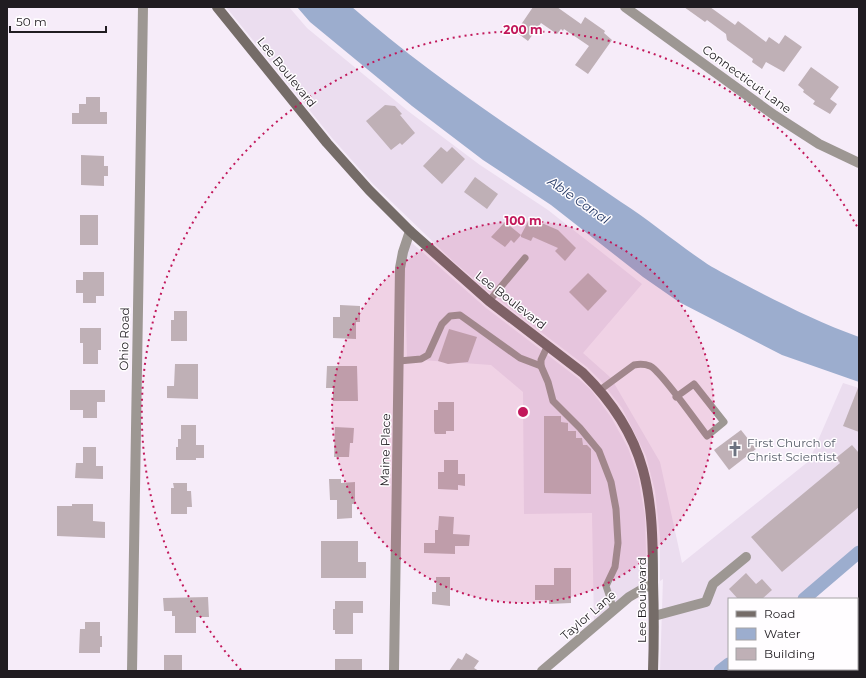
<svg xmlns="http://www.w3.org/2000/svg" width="866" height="678" viewBox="0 0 866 678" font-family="Montserrat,sans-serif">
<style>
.built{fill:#ebddef}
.water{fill:#9cadce}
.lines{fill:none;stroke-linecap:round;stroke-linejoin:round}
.canal{stroke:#9cadce;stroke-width:13}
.building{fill:#bfb0b6}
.lane{stroke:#9d9793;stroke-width:7}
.street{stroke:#9d9793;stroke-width:10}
.secondary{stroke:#756c68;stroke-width:10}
.ring{fill:none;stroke:#c2185b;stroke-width:2;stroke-dasharray:2 4}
.labels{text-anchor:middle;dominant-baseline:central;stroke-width:3;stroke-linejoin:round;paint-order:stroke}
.street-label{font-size:12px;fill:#201c21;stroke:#fffdff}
.worship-label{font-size:12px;fill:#5b616d;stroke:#fffdff;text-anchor:start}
.water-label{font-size:13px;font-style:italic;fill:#283c68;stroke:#fffdff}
.centre{fill:#c2185b;stroke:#fffdff;stroke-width:2}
.ring-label{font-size:12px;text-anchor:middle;font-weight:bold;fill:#c2185b;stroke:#fffdff;stroke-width:3;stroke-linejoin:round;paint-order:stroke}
</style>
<rect width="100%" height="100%" fill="#f6ecf9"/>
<!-- built -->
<g class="built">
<polygon points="226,7 289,7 307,28 408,111 480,165 548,210 642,284 583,353 611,378 660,462 682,563 809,461 843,383 859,388 859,559 810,599 729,599 729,664 720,671 660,671 663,579 660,581 660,537 655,491 646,456 622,408 600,380 587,367 494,296 454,262 373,184 332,138"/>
<polygon points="404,236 486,308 579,379 591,390 611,417 628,448 638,476 645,516 647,590 594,627 592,513 524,514 523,392 491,365 407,359"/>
</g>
<!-- water -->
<path class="water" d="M297 7H352C435 80 530 140 621 202 649 220 675 242 703 261 714 269 728 275 740 282 778 302 818 322 859 337V382L782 355 679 302 643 277 551 205 483 160 412 106 310 22Z"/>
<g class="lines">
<!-- canal -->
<g class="canal">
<polyline points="804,599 859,552"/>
<polyline points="720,671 729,664"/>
</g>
</g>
<!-- building -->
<g class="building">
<polygon points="533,7 557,7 581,24 585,17 605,31 604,33 612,40 588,74 575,65 589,46 564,29 563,31 561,29 557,34 541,23 528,41 516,32"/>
<polygon points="684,7 710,7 735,25 738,21 766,42 769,37 779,44 785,35 802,47 784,72 766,62 762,69 752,62 753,59 727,40 726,34 707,20 705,22"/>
<polygon points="811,67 839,87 830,99 837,104 830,114 813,104 815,101 803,92 804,90 798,85"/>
<polygon points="86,97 100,97 100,112 107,112 107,124 72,124 72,113 79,113 79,104 86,104"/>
<polygon points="385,105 395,106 402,114 400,115 415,133 402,145 400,143 391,150 366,121"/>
<polygon points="441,147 447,152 452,147 465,159 442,184 423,166"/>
<polygon points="81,155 104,156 104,166 108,166 108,176 104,176 104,186 81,185"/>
<polygon points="475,177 498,194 487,209 464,192"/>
<rect x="80" y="215" width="18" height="30"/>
<polygon points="530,218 558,230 576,248 565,261 555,251 558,248 533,237 531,241 521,237 521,235 514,243 511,240 505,247 491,237 505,222 521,235"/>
<polygon points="83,272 104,272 104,296 96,296 96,303 83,303 83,293 76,293 76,280 83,280"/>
<polygon points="588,273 607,291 588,311 569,292"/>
<polygon points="340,305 360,306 360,322 356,322 356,339 333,338 333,317 340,317"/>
<polygon points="174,311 187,311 187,341 171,341 171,320 174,320"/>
<polygon points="80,328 101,328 101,350 98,350 98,364 83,364 83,343 80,343"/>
<polygon points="449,329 477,337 468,362 448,364 438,361"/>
<polygon points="175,364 198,364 198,399 167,398 167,386 174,386"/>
<polygon points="327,366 357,366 358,401 333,401 333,388 326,388"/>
<polygon points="858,388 859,388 859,432 843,426"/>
<polygon points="70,390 105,390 105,402 97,402 97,418 83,418 83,410 70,410"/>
<polygon points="438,402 454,402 454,431 446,431 446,434 435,434 434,431 434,410 438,410"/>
<polygon points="544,416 561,416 561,422 568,423 568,431 576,431 576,438 582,438 583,445 587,445 591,449 591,494 544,493"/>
<polygon points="181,425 196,425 196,445 204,445 204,458 196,458 196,460 176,460 176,447 178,447 178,439 181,439"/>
<polygon points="335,427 354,428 353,443 350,443 349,457 334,457"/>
<polygon points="741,430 756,449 729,470 714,450"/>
<polygon points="852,445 859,453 859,507 782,572 751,537 840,463 836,458"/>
<polygon points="83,447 96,447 96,466 103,466 103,479 75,478 76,463 83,463"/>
<polygon points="444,460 458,460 458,474 465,474 465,486 458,485 458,490 438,489 438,472 444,472"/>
<polygon points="329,479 341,479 341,483 355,482 355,504 352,504 352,518 337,519 337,500 330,500"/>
<polygon points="173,483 187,483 187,491 191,491 192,507 187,507 187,514 171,514 171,488 174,488"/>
<polygon points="72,504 93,504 93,521 105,522 105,538 57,536 57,506 72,506"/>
<polygon points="439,516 454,517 453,534 470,535 469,546 455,546 455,554 424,553 424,543 435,543 435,530 438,530"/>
<polygon points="321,541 358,541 358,562 366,562 366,578 321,578"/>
<polygon points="554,568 571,568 571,603 549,604 549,600 535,600 535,585 554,585"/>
<polygon points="746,573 756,584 762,579 772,590 762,599 738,599 729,589"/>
<polygon points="436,577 450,577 450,606 432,604 432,592 436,592"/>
<polygon points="208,597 209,617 196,617 196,633 175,633 175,616 172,616 172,611 164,611 163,598"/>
<polygon points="335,601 363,601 363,613 353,613 353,634 335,634 335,630 333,630 333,609 335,609"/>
<polygon points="85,622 100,622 100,636 102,636 102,647 100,647 100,653 79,653 80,629 85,629"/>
<polygon points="466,653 479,661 474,668 479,671 449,671 458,658 462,660"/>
<rect x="164" y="655" width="18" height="16"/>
<rect x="335" y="659" width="27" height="12"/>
</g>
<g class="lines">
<!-- lane -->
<g class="lane">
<polyline points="489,301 525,258"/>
<polyline points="548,345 541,360 541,366 548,382 553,401 580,428 599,451 611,482 616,509 618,543 615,567 606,586 614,610"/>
<polyline points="399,361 421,359 428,355 442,324 450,316 460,315 520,358 541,366"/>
<path d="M600 390 634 365C639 364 645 364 650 366 660 370 698 424 707 436L724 422 694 384 676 397"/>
</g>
<!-- street -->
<g class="street">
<polyline points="625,7 774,115 819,144 859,163"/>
<polyline points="654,616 706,602 713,584 746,557"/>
<polyline points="132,671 143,7"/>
<polyline points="394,671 400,268 403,252 410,231"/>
<polyline points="542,671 629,597 653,583"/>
</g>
<!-- secondary -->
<path class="secondary" d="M217 7 327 143 369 190 410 231 489 301 583 373C649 438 653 495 653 582 654 612 654 641 653 671"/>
</g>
<!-- distance rings -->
<circle cx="523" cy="412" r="191" fill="#c2185b" fill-opacity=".12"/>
<g class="ring">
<circle cx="523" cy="412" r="191"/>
<path d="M241 670A382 382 0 1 1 859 230"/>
</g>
<!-- icons -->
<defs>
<g id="church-bare" transform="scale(1.2)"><path d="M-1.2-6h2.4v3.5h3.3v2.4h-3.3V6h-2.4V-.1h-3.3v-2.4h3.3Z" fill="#6b7280" stroke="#fffdff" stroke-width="2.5" paint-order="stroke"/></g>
</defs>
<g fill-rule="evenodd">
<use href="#church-bare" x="735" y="449"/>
</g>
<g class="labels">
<!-- street labels -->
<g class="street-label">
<text transform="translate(287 72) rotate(51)">Lee Boulevard</text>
<text transform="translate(747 79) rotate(36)">Connecticut Lane</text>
<text transform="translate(511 300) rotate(38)">Lee Boulevard</text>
<text transform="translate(124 339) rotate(-89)">Ohio Road</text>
<text transform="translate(385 450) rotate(-89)">Maine Place</text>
<text transform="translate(641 600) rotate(-90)">Lee Boulevard</text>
<text transform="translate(588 615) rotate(-41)">Taylor Lane</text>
</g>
<!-- worship labels -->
<g class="worship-label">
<text x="747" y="442">First Church of<tspan x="747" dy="14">Christ Scientist</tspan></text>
</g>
<!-- water labels -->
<g class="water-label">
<text transform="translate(579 200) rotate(35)">Able Canal</text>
</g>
</g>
<circle cx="523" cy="412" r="6" class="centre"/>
<g class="ring-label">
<text x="523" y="34">200 m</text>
<text x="523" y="225">100 m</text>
</g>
<!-- border -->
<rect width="866" height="678" fill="none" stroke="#201c21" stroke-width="16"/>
<!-- legend -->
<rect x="728" y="598" width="130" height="72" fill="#fffdff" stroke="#a6a3a6"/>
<rect x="736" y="611" width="20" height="6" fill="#756c68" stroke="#a6a3a6"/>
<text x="764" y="618" font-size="12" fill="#201c21">Road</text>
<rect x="736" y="628" width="20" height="12" fill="#9cadce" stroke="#a6a3a6"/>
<text x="764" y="638" font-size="12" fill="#201c21">Water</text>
<rect x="736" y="648" width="20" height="12" fill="#bfb0b6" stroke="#a6a3a6"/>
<text x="764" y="658" font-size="12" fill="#201c21">Building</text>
<!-- scale -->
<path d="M10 26v6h96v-6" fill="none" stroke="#201c21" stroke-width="2"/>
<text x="16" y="26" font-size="12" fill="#201c21" stroke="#fffdff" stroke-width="3" paint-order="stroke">50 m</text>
</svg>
